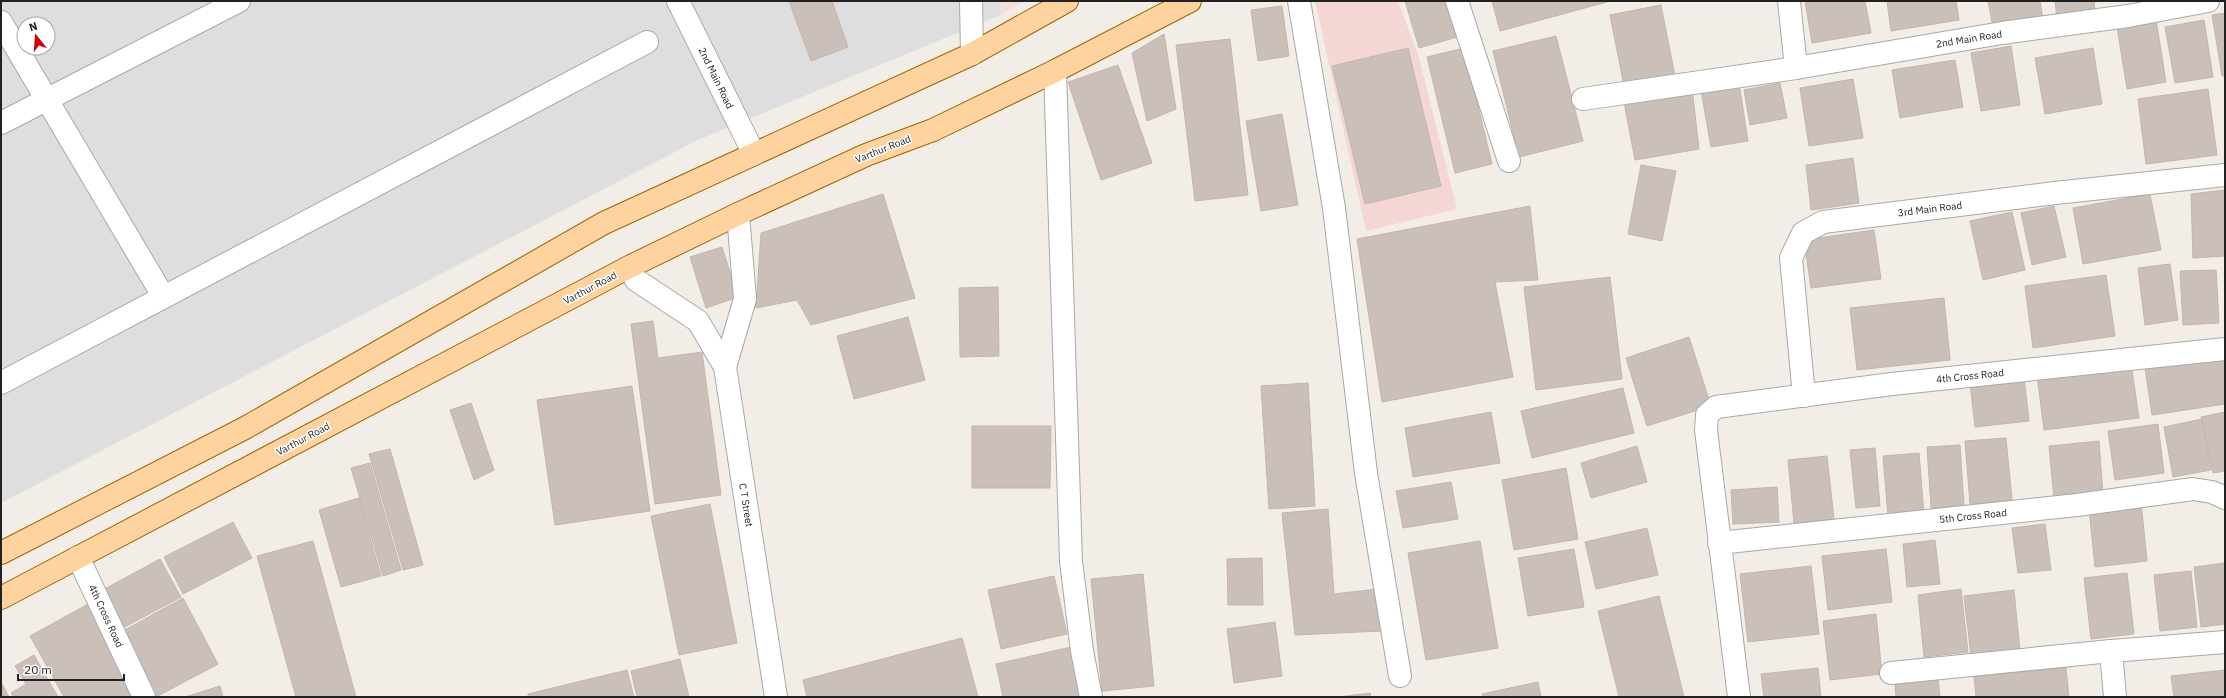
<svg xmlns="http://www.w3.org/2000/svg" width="2226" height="698" viewBox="0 0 2226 698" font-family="'IBM Plex Sans',sans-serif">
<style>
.residential{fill:#dfdede;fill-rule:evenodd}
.commercial{fill:#f4d6d5}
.military{fill:#f5e0d9}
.building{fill:#cbc0b9;stroke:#c5b4a8}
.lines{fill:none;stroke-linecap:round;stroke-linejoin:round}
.minor-casing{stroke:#a8a8a8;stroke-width:24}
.major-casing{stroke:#9e6500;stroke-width:24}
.minor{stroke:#fff;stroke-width:22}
.major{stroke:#ffd39f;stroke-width:22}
.labels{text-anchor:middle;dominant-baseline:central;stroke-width:3;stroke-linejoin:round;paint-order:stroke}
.street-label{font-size:10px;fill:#212121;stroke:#fff}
</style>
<rect width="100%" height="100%" fill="#f2eee7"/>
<!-- residential -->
<path class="residential" d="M1 1H1000L1001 15 698 140 1 503ZM24 24H48V48H24Z"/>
<!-- commercial -->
<polygon class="commercial" points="1315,1 1398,1 1418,54 1457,209 1366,231"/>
<!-- military -->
<polygon class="military" points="1000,1 1024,1 1001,15"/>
<!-- building -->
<g class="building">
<polygon points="789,1 832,1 848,47 811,61"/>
<polygon points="1405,1 1450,1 1461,36 1419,48"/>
<polygon points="1492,1 1607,1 1607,2 1500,31"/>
<polygon points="1805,1 1865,1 1871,33 1812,43"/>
<polygon points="1887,1 1956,1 1959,20 1891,31"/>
<polygon points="1988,1 2040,1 2043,19 1993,27"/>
<polygon points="2055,1 2094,1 2095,12 2057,18"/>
<polygon points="1661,5 1676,81 1625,91 1610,15"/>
<polygon points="1282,6 1289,56 1258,61 1251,10"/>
<polygon points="2225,13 2225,76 2222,76 2212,15"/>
<polygon points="2156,20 2166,82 2127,89 2117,27"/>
<polygon points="2204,20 2213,77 2175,83 2165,27"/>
<polygon points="1164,34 1176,109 1147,121 1132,53"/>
<polygon points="1556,36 1583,141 1519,157 1493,51"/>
<polygon points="1230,39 1248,195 1195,201 1176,45"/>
<polygon points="2011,46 2020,105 1981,111 1971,53"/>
<polygon points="1408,48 1441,186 1365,204 1332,66"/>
<polygon points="1464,48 1492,164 1455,173 1427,57"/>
<polygon points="2093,48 2102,104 2045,114 2035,58"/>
<polygon points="1955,60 1963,107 1900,118 1892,70"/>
<polygon points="1118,65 1152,163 1101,180 1068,82"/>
<polygon points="1853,79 1863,138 1809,146 1800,88"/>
<polygon points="1739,83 1748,141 1711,147 1701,90"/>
<polygon points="1780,83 1787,118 1750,125 1744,90"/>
<polygon points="1692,88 1699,149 1635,160 1623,97"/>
<polygon points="2208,89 2217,155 2146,164 2138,99"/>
<polygon points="1282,114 1298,205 1261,211 1246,121"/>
<polygon points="1853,158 1859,203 1811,210 1806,165"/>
<polygon points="1641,165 1676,171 1662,241 1628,234"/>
<polygon points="2225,190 2225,256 2193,258 2191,194"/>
<polygon points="883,194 915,298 811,325 797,300 756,308 761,233"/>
<polygon points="2150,194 2161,250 2083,264 2073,208"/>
<polygon points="1530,206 1538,280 1495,282 1513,377 1382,402 1357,239"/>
<polygon points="2054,206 2066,257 2032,265 2021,213"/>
<polygon points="2012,212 2025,270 1983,280 1970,221"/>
<polygon points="1874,230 1881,279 1811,288 1804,240"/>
<polygon points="722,247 738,297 706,308 690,257"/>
<polygon points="2170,264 2178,320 2145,325 2138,268"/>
<polygon points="2216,270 2219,323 2183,325 2180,271"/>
<polygon points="2106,275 2115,336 2033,348 2025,286"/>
<polygon points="1610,277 1622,379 1536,390 1524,287"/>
<polygon points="998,287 999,356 960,357 959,288"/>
<polygon points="1944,298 1950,360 1857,370 1850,308"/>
<polygon points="908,317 925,380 854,399 837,336"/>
<polygon points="653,321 658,358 702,352 721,495 655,504 631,324"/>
<polygon points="1689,337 1711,406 1647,426 1626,358"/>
<polygon points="2225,356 2225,404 2152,415 2145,368"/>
<polygon points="2131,363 2139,418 2044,430 2037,375"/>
<polygon points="2024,377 2029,421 1975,427 1970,383"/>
<polygon points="1308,383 1315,506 1269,509 1261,386"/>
<polygon points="632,386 650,511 555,525 537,400"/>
<polygon points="1623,388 1634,433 1532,458 1521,411"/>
<polygon points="471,403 494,470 474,480 450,410"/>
<polygon points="1491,412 1500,463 1413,477 1405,428"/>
<polygon points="2225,412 2225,471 2213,473 2201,417"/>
<polygon points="2202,419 2211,470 2173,477 2164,427"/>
<polygon points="2158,424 2164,473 2115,480 2108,431"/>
<polygon points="972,426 1051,426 1050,488 972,488"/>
<polygon points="2006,438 2012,500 1970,504 1965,441"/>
<polygon points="2099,441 2103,495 2054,499 2049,446"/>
<polygon points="1960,445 1964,506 1931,508 1927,447"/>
<polygon points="1637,446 1647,482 1591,498 1581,463"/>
<polygon points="1875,448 1880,506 1856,508 1850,450"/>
<polygon points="390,449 423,565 403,570 369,454"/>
<polygon points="1919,453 1924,514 1888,517 1883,456"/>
<polygon points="1827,456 1834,519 1794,523 1788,460"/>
<polygon points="370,463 401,570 383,576 351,468"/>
<polygon points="1566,468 1578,539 1514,550 1502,480"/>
<polygon points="1451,482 1458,519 1403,528 1396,491"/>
<polygon points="1777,487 1779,522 1733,524 1731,490"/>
<polygon points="359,498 381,576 341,587 319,510"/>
<polygon points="2141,502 2147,561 2095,567 2089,509"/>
<polygon points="710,504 737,643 679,655 651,516"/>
<polygon points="1328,509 1334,594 1377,589 1381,631 1295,635 1282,513"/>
<polygon points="233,522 252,558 183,594 164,557"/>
<polygon points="2045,524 2051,570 2018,573 2012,528"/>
<polygon points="1647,528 1658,575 1596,589 1585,542"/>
<polygon points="1935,540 1940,584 1907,587 1903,544"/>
<polygon points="313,541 356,697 296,697 257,556"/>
<polygon points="1480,541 1498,648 1426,660 1408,553"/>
<polygon points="1574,549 1584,607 1528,616 1518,558"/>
<polygon points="1886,549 1892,602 1828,610 1822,556"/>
<polygon points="1262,558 1263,605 1228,605 1227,559"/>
<polygon points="160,559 181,597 119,630 99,592"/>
<polygon points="2225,563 2225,624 2201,627 2194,567"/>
<polygon points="1811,566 1819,634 1748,642 1740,574"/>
<polygon points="2191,571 2197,627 2160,631 2154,575"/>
<polygon points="2127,573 2134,634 2091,639 2084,578"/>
<polygon points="1143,574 1154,686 1102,691 1091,579"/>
<polygon points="1054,576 1067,634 1001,649 988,590"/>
<polygon points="1961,589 1968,652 1924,657 1918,595"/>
<polygon points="2014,590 2020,651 1971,656 1964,596"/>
<polygon points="1659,596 1684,697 1619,697 1598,611"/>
<polygon points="183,598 218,664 156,697 121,632"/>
<polygon points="90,603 133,697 64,697 30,636"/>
<polygon points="1876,614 1882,674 1830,680 1823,621"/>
<polygon points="1275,622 1282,676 1234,683 1227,629"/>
<polygon points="962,638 978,697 807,697 803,680"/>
<polygon points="1071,647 1081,696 1003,697 996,664"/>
<polygon points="34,655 58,697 14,697 11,693 26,684 15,666"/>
<polygon points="680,659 689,697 637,697 631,671"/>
<polygon points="1818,668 1821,697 1764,697 1761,674"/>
<polygon points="2066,668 2069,697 1976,697 1974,676"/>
<polygon points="627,670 634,697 528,697 528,694"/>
<polygon points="2225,670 2225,697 2174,697 2171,676"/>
<polygon points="1938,679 1940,697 1896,697 1895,683"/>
<polygon points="1,682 9,697 1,697"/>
<polygon points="1538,682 1541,697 1483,697 1482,694"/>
<polygon points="220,686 223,697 185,697"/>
<polygon points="1370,693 1371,697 1338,697"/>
</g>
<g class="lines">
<!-- minor casing -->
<g class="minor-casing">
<g id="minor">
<polyline points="678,1 754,154"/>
<polyline points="971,1 972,54"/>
<polyline points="1299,1 1334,208 1366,473 1400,676"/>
<polyline points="1457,1 1509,161"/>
<polyline points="1789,1 1796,68 2002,33 2128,16 2208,1"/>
<polyline points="1,22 163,296"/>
<polyline points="1055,71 1071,561 1082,651 1091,697"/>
<polyline points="1583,99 1796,68"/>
<polyline points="1,123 239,1"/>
<polyline points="629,267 636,280 698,321 725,367 776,697"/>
<polyline points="725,367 745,299 738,214"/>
<polyline points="1,383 647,42"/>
<polyline points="1804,396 1791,258 1803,233 1823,222 2055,193 2225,175"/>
<polyline points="1719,543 2077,505 2193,489 2212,492 2225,498"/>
<polyline points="78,557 144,697"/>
<polyline points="2111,651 2225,642"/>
<polyline points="1891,673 2111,651 2115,697"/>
<polyline points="1739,697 1706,430 1707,415 1716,407 1892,384 2225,349"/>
</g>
</g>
<!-- major casing -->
<g class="major-casing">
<g id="major">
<polyline points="1,553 245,428 604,223 972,54 1067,1"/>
<polyline points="1,598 629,267 738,214 866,155 933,130 1055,71 1190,1"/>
</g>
</g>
<!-- minor -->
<use href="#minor" class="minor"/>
<!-- major -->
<use href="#major" class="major"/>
</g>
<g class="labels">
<!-- street labels -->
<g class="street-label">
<text transform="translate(1969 39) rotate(-9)">2nd Main Road</text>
<text transform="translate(716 78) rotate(64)">2nd Main Road</text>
<text transform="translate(883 149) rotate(-22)">Varthur Road</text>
<text transform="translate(1930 209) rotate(-7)">3rd Main Road</text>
<text transform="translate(590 288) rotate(-28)">Varthur Road</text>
<text transform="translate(1970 376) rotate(-6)">4th Cross Road</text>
<text transform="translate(303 439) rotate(-28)">Varthur Road</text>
<text transform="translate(746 505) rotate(81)">C T Street</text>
<text transform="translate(1973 516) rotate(-6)">5th Cross Road</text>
<text transform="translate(106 616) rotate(65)">4th Cross Road</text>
</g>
</g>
<!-- border -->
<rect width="2226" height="698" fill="none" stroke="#212121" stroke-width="4"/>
<!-- north arrow -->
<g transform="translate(36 36) rotate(343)"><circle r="19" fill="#ffffff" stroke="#a6a6a6"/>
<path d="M0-3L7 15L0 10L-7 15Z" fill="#d20006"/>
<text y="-6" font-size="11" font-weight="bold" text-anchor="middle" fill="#212121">N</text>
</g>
<!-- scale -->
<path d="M18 674v6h106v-6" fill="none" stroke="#212121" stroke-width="2"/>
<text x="24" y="674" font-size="12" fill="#212121" stroke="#ffffff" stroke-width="3" paint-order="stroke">20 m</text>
</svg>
